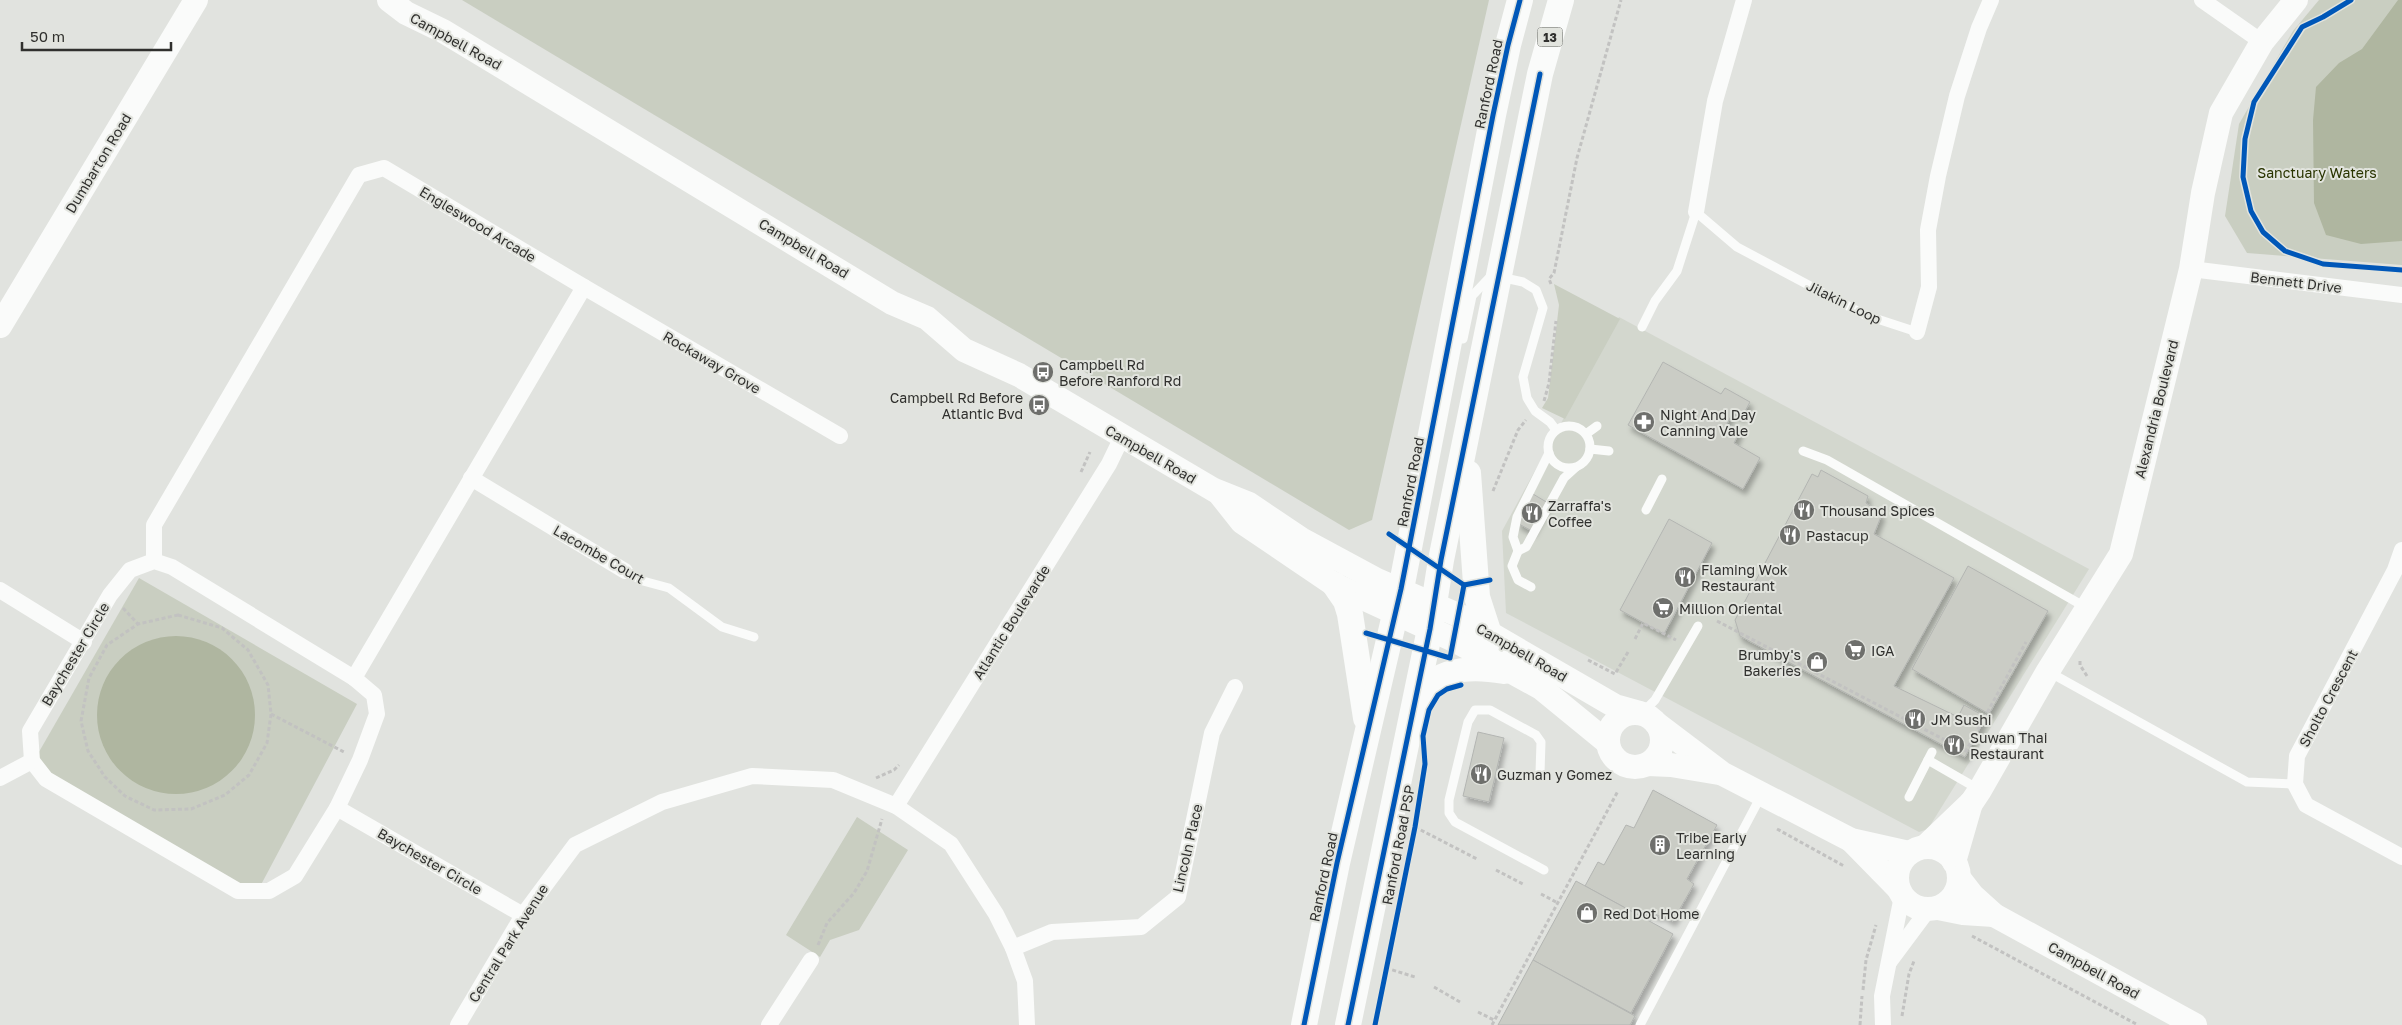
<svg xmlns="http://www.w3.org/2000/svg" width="2402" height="1025" viewBox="0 0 2402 1025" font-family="'Golos Text',sans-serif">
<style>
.built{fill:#d3d7ce}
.green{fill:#c9cec1}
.water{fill:#afb6a0}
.building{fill:#caccc5;stroke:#b3b5b2;filter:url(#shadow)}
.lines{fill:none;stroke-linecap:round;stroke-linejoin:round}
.path{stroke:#c2c2c1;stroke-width:3;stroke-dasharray:4 2.5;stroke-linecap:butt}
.lane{stroke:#fafbfa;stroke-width:9}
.street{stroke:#fafbfa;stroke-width:16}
.secondary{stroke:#fafbfa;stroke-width:24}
.primary{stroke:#fafbfa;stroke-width:26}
.cycleway-casing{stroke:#e2e4de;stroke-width:8}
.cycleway{stroke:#0057b8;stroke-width:5}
.labels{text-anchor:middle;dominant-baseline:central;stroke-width:4;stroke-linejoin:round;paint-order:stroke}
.shield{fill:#e2e4de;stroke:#656663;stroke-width:1}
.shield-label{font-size:12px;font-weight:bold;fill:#30302e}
.street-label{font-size:14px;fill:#30302e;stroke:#e2e4de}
.park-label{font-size:14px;fill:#293400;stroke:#e2e4de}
.poi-label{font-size:14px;fill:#30302e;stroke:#e2e4de;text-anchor:start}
</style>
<defs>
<filter id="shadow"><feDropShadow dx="3" dy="5.5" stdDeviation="2.5" flood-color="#0004"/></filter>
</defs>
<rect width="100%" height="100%" fill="#e1e3df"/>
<!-- built -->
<polygon class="built" points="1619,317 2089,569 1928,829 1919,832 1506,613 1502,531"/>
<!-- green -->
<g class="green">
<polygon points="462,0 1489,0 1372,520 1349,530"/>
<polygon points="2319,0 2402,0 2402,265 2247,253 2225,216 2239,124 2293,31"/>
<polygon points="1554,284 1620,319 1565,419 1542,408 1548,398 1559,305"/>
<polygon points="139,578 357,704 255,896 32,764"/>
<polygon points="857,817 908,850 859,930 830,940 820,957 786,935"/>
</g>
<!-- water -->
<g class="water">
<polygon points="2398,0 2402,0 2402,241 2361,244 2326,235 2314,203 2313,120 2316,87 2339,63 2362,49"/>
<circle cx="176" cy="715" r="79"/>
</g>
<!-- building -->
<g class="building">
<polygon points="1663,362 1721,394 1725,388 1750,402 1742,417 1733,412 1727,424 1740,431 1734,443 1760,458 1743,489 1628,425"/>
<polygon points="1821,470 1868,496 1866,503 1882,514 1874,534 1954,578 1894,686 1958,717 1964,705 1986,717 1965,757 1740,636 1735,620 1812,474 1818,477"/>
<polygon points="1533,494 1548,503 1532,531 1517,523"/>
<polygon points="1669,519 1712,543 1664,634 1620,610"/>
<polygon points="1968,566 2048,611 1989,714 1912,669"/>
<polygon points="1478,732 1504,738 1489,802 1463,796"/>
<polygon points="1653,790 1717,825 1687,879 1694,884 1673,921 1661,914 1659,916 1648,911 1644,918 1585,886 1598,862 1604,865 1626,825 1634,828"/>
<polygon points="1576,881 1673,934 1631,1013 1533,960"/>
<polygon points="1533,960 1635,1016 1630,1025 1498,1025"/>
</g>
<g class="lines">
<!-- path -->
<g class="path">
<polyline points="1551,284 1549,279 1554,273 1577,158 1621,0"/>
<polyline points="1544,401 1549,383 1556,321"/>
<polyline points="1081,472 1090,452"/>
<polyline points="1493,491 1518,430 1526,420"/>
<polyline points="123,608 138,624"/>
<polygon points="178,615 222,628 248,650 268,685 271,714 267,743 249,775 225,795 191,809 154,810 125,796 105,777 88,751 81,721 89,678 107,645 138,624"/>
<polyline points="1717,621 1966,751 2026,642"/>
<polyline points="1635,639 1643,623 1676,640"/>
<polyline points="1588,660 1615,674 1628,652"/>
<polyline points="2080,661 2080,665 2087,676"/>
<polyline points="271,714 344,752"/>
<polyline points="1607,772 1611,774"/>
<polyline points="876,778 894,770 899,765"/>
<polyline points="1415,827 1477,859"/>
<polyline points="1777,829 1844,866"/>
<polyline points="1496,870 1523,884"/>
<polyline points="1541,894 1558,903"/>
<polyline points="1972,936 2138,1025"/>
<polyline points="818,945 827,923 854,893 867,871 882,819"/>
<polyline points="1386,968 1415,977"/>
<polyline points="1434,987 1460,1002"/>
<polyline points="1863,990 1866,960 1876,925"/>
<polyline points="1478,1012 1494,1020"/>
<polyline points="1902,1016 1909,974 1914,961"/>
<polyline points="1492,1025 1618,791"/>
<polyline points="1860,1025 1862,996"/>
</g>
<!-- lane -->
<g class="lane">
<polyline points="1642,327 1655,301 1677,271 1696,212 1737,247 1865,315 1917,332"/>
<polyline points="1463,339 1472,296 1488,279 1500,277 1523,282 1536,290 1543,308 1523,377 1527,398 1535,411 1550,422 1556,430"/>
<circle cx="1569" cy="447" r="21"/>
<polyline points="1586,434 1597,426"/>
<polyline points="1590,449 1609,451"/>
<polyline points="1803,451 1827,460 2087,608"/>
<polyline points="1646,510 1662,479"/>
<polyline points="1518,551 1526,547 1564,478 1575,468"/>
<polyline points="625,571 643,581 669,588 722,627 754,637"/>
<polyline points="1531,587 1518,580 1512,566 1518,551 1513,537 1517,517 1549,453"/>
<polyline points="2049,672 2247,782 2295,784"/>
<polyline points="1642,713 1655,700 1698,626"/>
<polyline points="1928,760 1980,790"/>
<polyline points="1540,773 1541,742 1536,735 1490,710 1475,710 1468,722 1449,800 1449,813 1455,822 1544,870"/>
<polyline points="1909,797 1932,752"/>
<polyline points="1640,1025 1762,794"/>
</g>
<!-- street -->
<g class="street">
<polyline points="2202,0 2262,42"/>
<polyline points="1696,212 1715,101 1744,0"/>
<polyline points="2191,269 2402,295"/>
<polyline points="584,287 840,436"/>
<polyline points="1917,332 1929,287 1928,230 1938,176 1957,96 1979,28 1991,0"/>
<polyline points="471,478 625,571"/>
<polyline points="2402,550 2395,570 2297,756 2295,784 2306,805 2402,857"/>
<polyline points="154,561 154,525 359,175 384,168 584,287 354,678"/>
<polygon points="154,561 172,567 354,678 374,695 377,714 360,760 337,808 295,876 269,891 238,891 46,779 32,761 30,731 110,595 130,570"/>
<polyline points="0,590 84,642"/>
<polyline points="0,778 32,761"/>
<polyline points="896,806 1109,464 1122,437"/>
<polyline points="337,808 523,915"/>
<polyline points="1013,948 1052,932 1141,927 1178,897 1212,733 1235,687"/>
<polyline points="1890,961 1928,910"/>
<polyline points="458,1025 523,915 575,845 662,802 752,776 833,780 896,806 951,844 996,914 1013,948 1025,981 1027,1025"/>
<polyline points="769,1025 811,960"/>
<polyline points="1883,1025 1882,996 1902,896"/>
</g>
<!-- secondary -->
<g class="secondary">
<polyline points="389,0 406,13 443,31 892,303 927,318 964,350 1019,375 1214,490 1249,504 1301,539 1377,580 1458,615 1615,706 1640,713"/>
<polyline points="0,326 196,0"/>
<polyline points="1219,493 1242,522 1335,585 1454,640 1541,688 1607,742"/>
<path d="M1416 709C1420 702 1423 691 1429 685 1448 666 1481 668 1504 672"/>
<circle cx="1635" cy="740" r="27"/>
<polyline points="1657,724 1723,774 1851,840 1909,853"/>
<polyline points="1648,764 1671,765 1719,773"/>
<polyline points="1851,840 1897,887"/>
<polyline points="1925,847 1972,802 1980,790 2048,671 2121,554 2191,269 2203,193 2221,113 2262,42 2296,0"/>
<circle cx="1928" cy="878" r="31"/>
<polyline points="1954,862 1971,803"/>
<polyline points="1959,878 1973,896 1994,915 2195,1025"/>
<polyline points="1938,908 1963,913 1994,915"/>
</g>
<!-- primary -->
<g class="primary">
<polyline points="1468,473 1477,597 1489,634"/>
<polyline points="1335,585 1346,601 1350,614 1366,718"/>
<polyline points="1304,1025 1337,863 1401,589 1493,115 1508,45 1520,0"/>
<polyline points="1348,1025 1430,629 1441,560 1540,74 1561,0"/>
</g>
<!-- cycleway casing -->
<g class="cycleway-casing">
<g id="cycleway">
<polyline points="2351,0 2323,17 2302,27 2254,102 2245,139 2243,177 2251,211 2263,232 2285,251 2323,264 2402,270"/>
<polyline points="1389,534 1464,585 1490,580"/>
<polyline points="1366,633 1450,658 1464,585"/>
<polyline points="1304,1025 1337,863 1401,589 1493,115 1508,45 1520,0"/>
<polyline points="1348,1025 1430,629 1441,560 1540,74"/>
<polyline points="1375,1025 1415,827 1425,764 1423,736 1429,710 1438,695 1447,689 1461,685"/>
</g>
</g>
<!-- cycleway -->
<use href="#cycleway" class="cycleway"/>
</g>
<!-- icons -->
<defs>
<g id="bus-disc" transform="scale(1.125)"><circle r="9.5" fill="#6e6f6c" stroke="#e2e4de"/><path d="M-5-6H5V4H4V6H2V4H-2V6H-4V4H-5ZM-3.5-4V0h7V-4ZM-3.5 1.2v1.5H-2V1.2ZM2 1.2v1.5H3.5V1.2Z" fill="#fff"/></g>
<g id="pharmacy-disc" transform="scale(1.125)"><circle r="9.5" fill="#6e6f6c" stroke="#e2e4de"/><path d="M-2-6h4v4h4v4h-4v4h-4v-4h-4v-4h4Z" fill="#fff"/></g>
<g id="restaurant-disc" transform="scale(1.125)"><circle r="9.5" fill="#6e6f6c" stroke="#e2e4de"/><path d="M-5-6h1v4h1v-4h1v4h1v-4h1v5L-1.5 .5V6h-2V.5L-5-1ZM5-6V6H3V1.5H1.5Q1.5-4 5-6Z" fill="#fff"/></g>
<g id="supermarket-disc" transform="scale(1.125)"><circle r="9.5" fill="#6e6f6c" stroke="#e2e4de"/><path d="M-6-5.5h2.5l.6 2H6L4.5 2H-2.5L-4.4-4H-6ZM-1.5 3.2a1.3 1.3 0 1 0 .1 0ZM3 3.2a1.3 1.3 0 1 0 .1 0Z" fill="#fff"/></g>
<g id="shop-disc" transform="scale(1.125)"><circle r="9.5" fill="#6e6f6c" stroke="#e2e4de"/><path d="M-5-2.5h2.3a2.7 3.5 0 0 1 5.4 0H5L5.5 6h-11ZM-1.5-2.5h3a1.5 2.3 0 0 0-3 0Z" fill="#fff"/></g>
<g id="building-disc" transform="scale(1.125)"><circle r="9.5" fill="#6e6f6c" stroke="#e2e4de"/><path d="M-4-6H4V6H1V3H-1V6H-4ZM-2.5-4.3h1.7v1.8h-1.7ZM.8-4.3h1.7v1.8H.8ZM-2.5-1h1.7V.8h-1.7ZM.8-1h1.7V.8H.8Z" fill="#fff"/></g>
</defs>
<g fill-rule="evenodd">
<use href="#bus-disc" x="1043" y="372"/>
<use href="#bus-disc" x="1039" y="405"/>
<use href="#pharmacy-disc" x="1644" y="422"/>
<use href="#restaurant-disc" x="1804" y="510"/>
<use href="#restaurant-disc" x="1532" y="513"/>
<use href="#restaurant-disc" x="1790" y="535"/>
<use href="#restaurant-disc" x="1685" y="577"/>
<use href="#supermarket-disc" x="1663" y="608"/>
<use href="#supermarket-disc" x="1855" y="650"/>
<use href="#shop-disc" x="1817" y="662"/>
<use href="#restaurant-disc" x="1915" y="719"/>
<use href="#restaurant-disc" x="1954" y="745"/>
<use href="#restaurant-disc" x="1481" y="774"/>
<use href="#building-disc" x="1660" y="845"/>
<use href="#shop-disc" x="1587" y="913"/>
</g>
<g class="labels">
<!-- shield labels -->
<rect class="shield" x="1537.5" y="27.5" width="25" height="19" rx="4"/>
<g class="shield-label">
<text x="1550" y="37">13</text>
</g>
<!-- street labels -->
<g class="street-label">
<text transform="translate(456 41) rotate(29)">Campbell Road</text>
<text transform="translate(1488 84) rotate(-78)">Ranford Road</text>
<text transform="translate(98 163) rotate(-59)">Dumbarton Road</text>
<text transform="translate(478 224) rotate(31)">Engleswood Arcade</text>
<text transform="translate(804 248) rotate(31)">Campbell Road</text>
<text transform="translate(2296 282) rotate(7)">Bennett Drive</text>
<text transform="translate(1844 302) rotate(26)">Jilakin Loop</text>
<text transform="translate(712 362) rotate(30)">Rockaway Grove</text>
<text transform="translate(2156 409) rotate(-76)">Alexandria Boulevard</text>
<text transform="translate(1151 454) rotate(30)">Campbell Road</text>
<text transform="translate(1410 482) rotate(-79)">Ranford Road</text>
<text transform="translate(599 554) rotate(30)">Lacombe Court</text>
<text transform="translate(1011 622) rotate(-58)">Atlantic Boulevarde</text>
<text transform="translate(1522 652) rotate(30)">Campbell Road</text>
<text transform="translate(75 654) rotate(-59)">Baychester Circle</text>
<text transform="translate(2328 698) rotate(-62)">Sholto Crescent</text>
<text transform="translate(1398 845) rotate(-79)">Ranford Road PSP</text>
<text transform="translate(1187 848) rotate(-77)">Lincoln Place</text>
<text transform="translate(430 861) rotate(30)">Baychester Circle</text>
<text transform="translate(1323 877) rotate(-78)">Ranford Road</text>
<text transform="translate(508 943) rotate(-58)">Central Park Avenue</text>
<text transform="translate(2094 970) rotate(29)">Campbell Road</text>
</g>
<!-- park labels -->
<g class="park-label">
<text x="2317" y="172">Sanctuary Waters</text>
</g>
<!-- poi labels -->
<g class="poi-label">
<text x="1059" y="364">Campbell Rd<tspan x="1059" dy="16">Before Ranford Rd</tspan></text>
<text x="1023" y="397" text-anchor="end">Campbell Rd Before<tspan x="1023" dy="16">Atlantic Bvd</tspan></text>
<text x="1660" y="414">Night And Day<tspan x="1660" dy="16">Canning Vale</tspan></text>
<text x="1548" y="505">Zarraffa's<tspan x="1548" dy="16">Coffee</tspan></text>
<text x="1820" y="510">Thousand Spices</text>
<text x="1806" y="535">Pastacup</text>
<text x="1701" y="569">Flaming Wok<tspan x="1701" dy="16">Restaurant</tspan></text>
<text x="1679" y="608">Million Oriental</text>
<text x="1871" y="650">IGA</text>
<text x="1801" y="654" text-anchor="end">Brumby's<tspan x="1801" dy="16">Bakeries</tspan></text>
<text x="1931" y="719">JM Sushi</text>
<text x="1970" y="737">Suwan Thai<tspan x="1970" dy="16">Restaurant</tspan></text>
<text x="1497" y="774">Guzman y Gomez</text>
<text x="1676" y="837">Tribe Early<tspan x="1676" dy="16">Learning</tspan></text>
<text x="1603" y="913">Red Dot Home</text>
</g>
</g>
<!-- scale -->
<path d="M22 42v8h149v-8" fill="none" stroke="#30302e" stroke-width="2.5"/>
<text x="30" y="42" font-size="15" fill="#30302e" stroke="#e2e4de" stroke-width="4" paint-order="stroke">50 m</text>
</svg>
